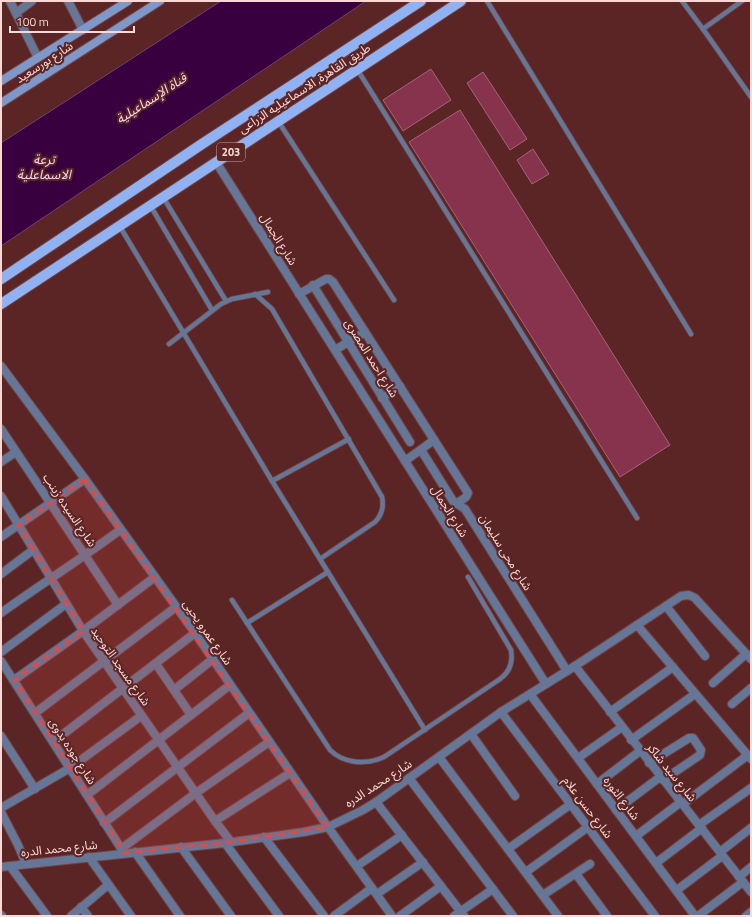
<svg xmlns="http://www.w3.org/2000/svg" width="752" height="917" viewBox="0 0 752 917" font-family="'Titillium Web','Noto Sans Arabic',sans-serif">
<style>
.water{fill:#390040;stroke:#73416d}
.building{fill:#88334e;stroke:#a26675}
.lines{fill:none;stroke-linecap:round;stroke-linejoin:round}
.lane-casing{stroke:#744240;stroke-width:6}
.street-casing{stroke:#744240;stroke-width:10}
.secondary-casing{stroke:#744240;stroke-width:10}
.primary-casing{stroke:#744240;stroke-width:12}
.lane{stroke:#657696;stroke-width:4.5}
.street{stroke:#657696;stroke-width:8}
.secondary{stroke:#7e98ca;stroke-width:8}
.primary{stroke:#90b2f3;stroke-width:10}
.marked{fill:#dd4b4b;fill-opacity:0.2;stroke:#dd4b4b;stroke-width:3;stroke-dasharray:8 5;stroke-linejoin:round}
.labels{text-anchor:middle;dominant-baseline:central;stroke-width:4;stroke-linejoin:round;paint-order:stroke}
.shield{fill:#5a2524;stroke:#cba2a1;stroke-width:1}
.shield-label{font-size:11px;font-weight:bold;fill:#fbd8d6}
.street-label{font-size:12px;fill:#fbd8d6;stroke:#5a2524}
.water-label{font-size:13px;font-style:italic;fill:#f5d5f9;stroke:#5a2524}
</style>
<rect width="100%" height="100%" fill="#5a2524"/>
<!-- water -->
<polygon class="water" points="221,1 366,1 1,246 1,143"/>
<!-- building -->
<g class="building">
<polygon points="431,69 451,100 403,131 383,100"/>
<polygon points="483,72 527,139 510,150 467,83"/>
<polygon points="460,110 670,445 620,477 409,142"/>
<polygon points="533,149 549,174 532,184 517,160"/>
</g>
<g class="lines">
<!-- lane casing -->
<g class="lane-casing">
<g id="lane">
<polyline points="487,1 691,334"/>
<polyline points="682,1 703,29 751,97"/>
<polyline points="703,29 742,1"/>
<polyline points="357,69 637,518"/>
<polyline points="278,121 394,300"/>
<polyline points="163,197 226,301"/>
<polyline points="150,205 212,310"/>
<polyline points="119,225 272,481 425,730"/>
<path d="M255 294 272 309 382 497C384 507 382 515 375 522L320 559"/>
<polyline points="169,344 221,304 232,299 268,292"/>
<polyline points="272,481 349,439"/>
<path d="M232 600 330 750C344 764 367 765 384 757L500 679C510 672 513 662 511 650L468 577"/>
<polyline points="247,623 328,572"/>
</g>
</g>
<!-- street casing -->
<g class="street-casing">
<g id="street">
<polyline points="10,1 38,58"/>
<polyline points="68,1 83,30"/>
<polyline points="16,13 32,1"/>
<polyline points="216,162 546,684"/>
<polyline points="313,285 410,442"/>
<polyline points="299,294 326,279 329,279 333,282 468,493 466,497 456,504"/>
<polyline points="335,350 365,332"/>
<polyline points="1,366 85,479 195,633 328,827 392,916"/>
<polyline points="382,398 400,386"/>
<polyline points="1,429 118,605"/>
<polyline points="421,450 453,501 465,509 567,671"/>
<polyline points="405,461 434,440"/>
<polyline points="1,462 16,452"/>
<polyline points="1,496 83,631 215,821 231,842"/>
<polyline points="1,537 85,479"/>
<polyline points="1,574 33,550"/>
<polyline points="666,606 705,656"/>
<path d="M1 613C40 585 81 559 120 530"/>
<polyline points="637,625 751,759"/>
<polyline points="1,652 66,604"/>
<polyline points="1,661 124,853"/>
<polyline points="156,664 191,715"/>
<polyline points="575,666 751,892"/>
<polyline points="14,680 83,631 155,577"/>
<polyline points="713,683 746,654"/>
<polyline points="174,690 213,659"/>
<polyline points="530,694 695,916"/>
<polyline points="732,704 751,688"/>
<polyline points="501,712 655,916"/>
<polyline points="610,712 673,667"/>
<polyline points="35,713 176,607"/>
<polyline points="471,734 515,796"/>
<polyline points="1,736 35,789"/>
<polyline points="631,740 695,694"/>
<polyline points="53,742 195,633"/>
<polyline points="439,757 558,916"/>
<polyline points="578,758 622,727"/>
<polyline points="649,763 689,738 693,738 701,750 700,755 663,780"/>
<polyline points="409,778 513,916"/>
<polyline points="597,784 640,751"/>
<polyline points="87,795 230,685"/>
<polyline points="376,802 464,916"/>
<polyline points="683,804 748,755"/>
<polyline points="1,808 70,768 141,716"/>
<polyline points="616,810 660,777"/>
<polyline points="1,812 18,845 26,864"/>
<polyline points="215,821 290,773"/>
<polyline points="104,823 249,713"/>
<polyline points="699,825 751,788"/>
<polyline points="636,836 681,802"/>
<polyline points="264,837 324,916"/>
<polyline points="225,843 279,916"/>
<polyline points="181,847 231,916"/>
<polyline points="121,849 196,793 269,742"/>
<polyline points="508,849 571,804"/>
<polyline points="135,852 180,916"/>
<polyline points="720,852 751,828"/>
<polyline points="89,857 131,916"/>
<polyline points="656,863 702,828"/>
<polyline points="10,866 47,916"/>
<polyline points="357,866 402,835"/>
<polyline points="1,867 225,843 304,832 328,827 363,810 376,802 501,712 575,666 681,596 689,595 695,598 751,659"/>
<polyline points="526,872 588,827"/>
<polyline points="576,874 607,916"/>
<polyline points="739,877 751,867"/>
<polyline points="677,890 722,856"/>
<polyline points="377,894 423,862"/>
<polyline points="543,895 590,864"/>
<polyline points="81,907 88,916"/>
<polyline points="1,915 2,916"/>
<polyline points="71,916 108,885"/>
<polyline points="334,916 372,888"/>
<polyline points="400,916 441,886"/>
<polyline points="454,916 493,889"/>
<polyline points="698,916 743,882"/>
<polyline points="746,916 751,912"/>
</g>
</g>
<!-- secondary casing -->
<g class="secondary-casing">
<g id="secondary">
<polyline points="1,81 128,1"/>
<polyline points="1,103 160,1"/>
</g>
</g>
<!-- primary casing -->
<g class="primary-casing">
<g id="primary">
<polyline points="1,279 202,144 421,1"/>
<polyline points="1,304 461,1"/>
</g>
</g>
<!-- lane -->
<use href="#lane" class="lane"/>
<!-- street -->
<use href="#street" class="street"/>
<!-- secondary -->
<use href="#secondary" class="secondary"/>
<!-- primary -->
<use href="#primary" class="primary"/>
</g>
<!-- marked area -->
<path class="marked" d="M85 479 328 827 225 843 124 853 14 680 83 631 18 525Z"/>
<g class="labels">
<!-- shield labels -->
<rect class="shield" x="217" y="143" width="28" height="18" rx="3"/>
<g class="shield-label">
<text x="231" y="152">203</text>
</g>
<!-- street labels -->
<g class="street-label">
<text transform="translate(44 62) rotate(-33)">شارع بورسعيد</text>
<text transform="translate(304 88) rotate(-33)">طريق القاهرة, الاسماعيليه الزراعى</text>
<text transform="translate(279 239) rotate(58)">شارع الجمال</text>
<text transform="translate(372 358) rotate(58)">شارع احمد المصرى</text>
<text transform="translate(70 510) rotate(56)">شارع السيده زينب</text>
<text transform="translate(450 511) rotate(58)">شارع الجمال</text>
<text transform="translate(506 552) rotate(58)">شارع محى سليمان</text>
<text transform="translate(208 632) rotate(55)">شارع عمرو يحيى</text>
<text transform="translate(121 666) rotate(55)">شارع مسجد التوحيد</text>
<text transform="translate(73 751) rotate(57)">شارع جوده بدوى</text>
<text transform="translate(672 772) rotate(51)">شارع سيد شاكر</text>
<text transform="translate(378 783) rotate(-33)">شارع محمد الدره</text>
<text transform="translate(622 798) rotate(53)">شارع الثوره</text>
<text transform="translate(588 807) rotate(53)">شارع حسن علام</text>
<text transform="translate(59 848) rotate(-6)">شارع محمد الدره</text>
</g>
<!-- water labels -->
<g class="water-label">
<text transform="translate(151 98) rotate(-33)">قناة الإسماعيلية</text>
<text x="44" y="159">ترعة<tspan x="44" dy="15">الاسماعلية</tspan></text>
</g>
</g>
<!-- border -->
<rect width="752" height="917" fill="none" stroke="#fbd8d6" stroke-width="4"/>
<!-- scale -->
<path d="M10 26v6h124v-6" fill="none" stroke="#fbd8d6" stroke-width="2"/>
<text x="16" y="26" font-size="12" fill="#fbd8d6" stroke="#5a2524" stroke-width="3" paint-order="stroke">100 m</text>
</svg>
